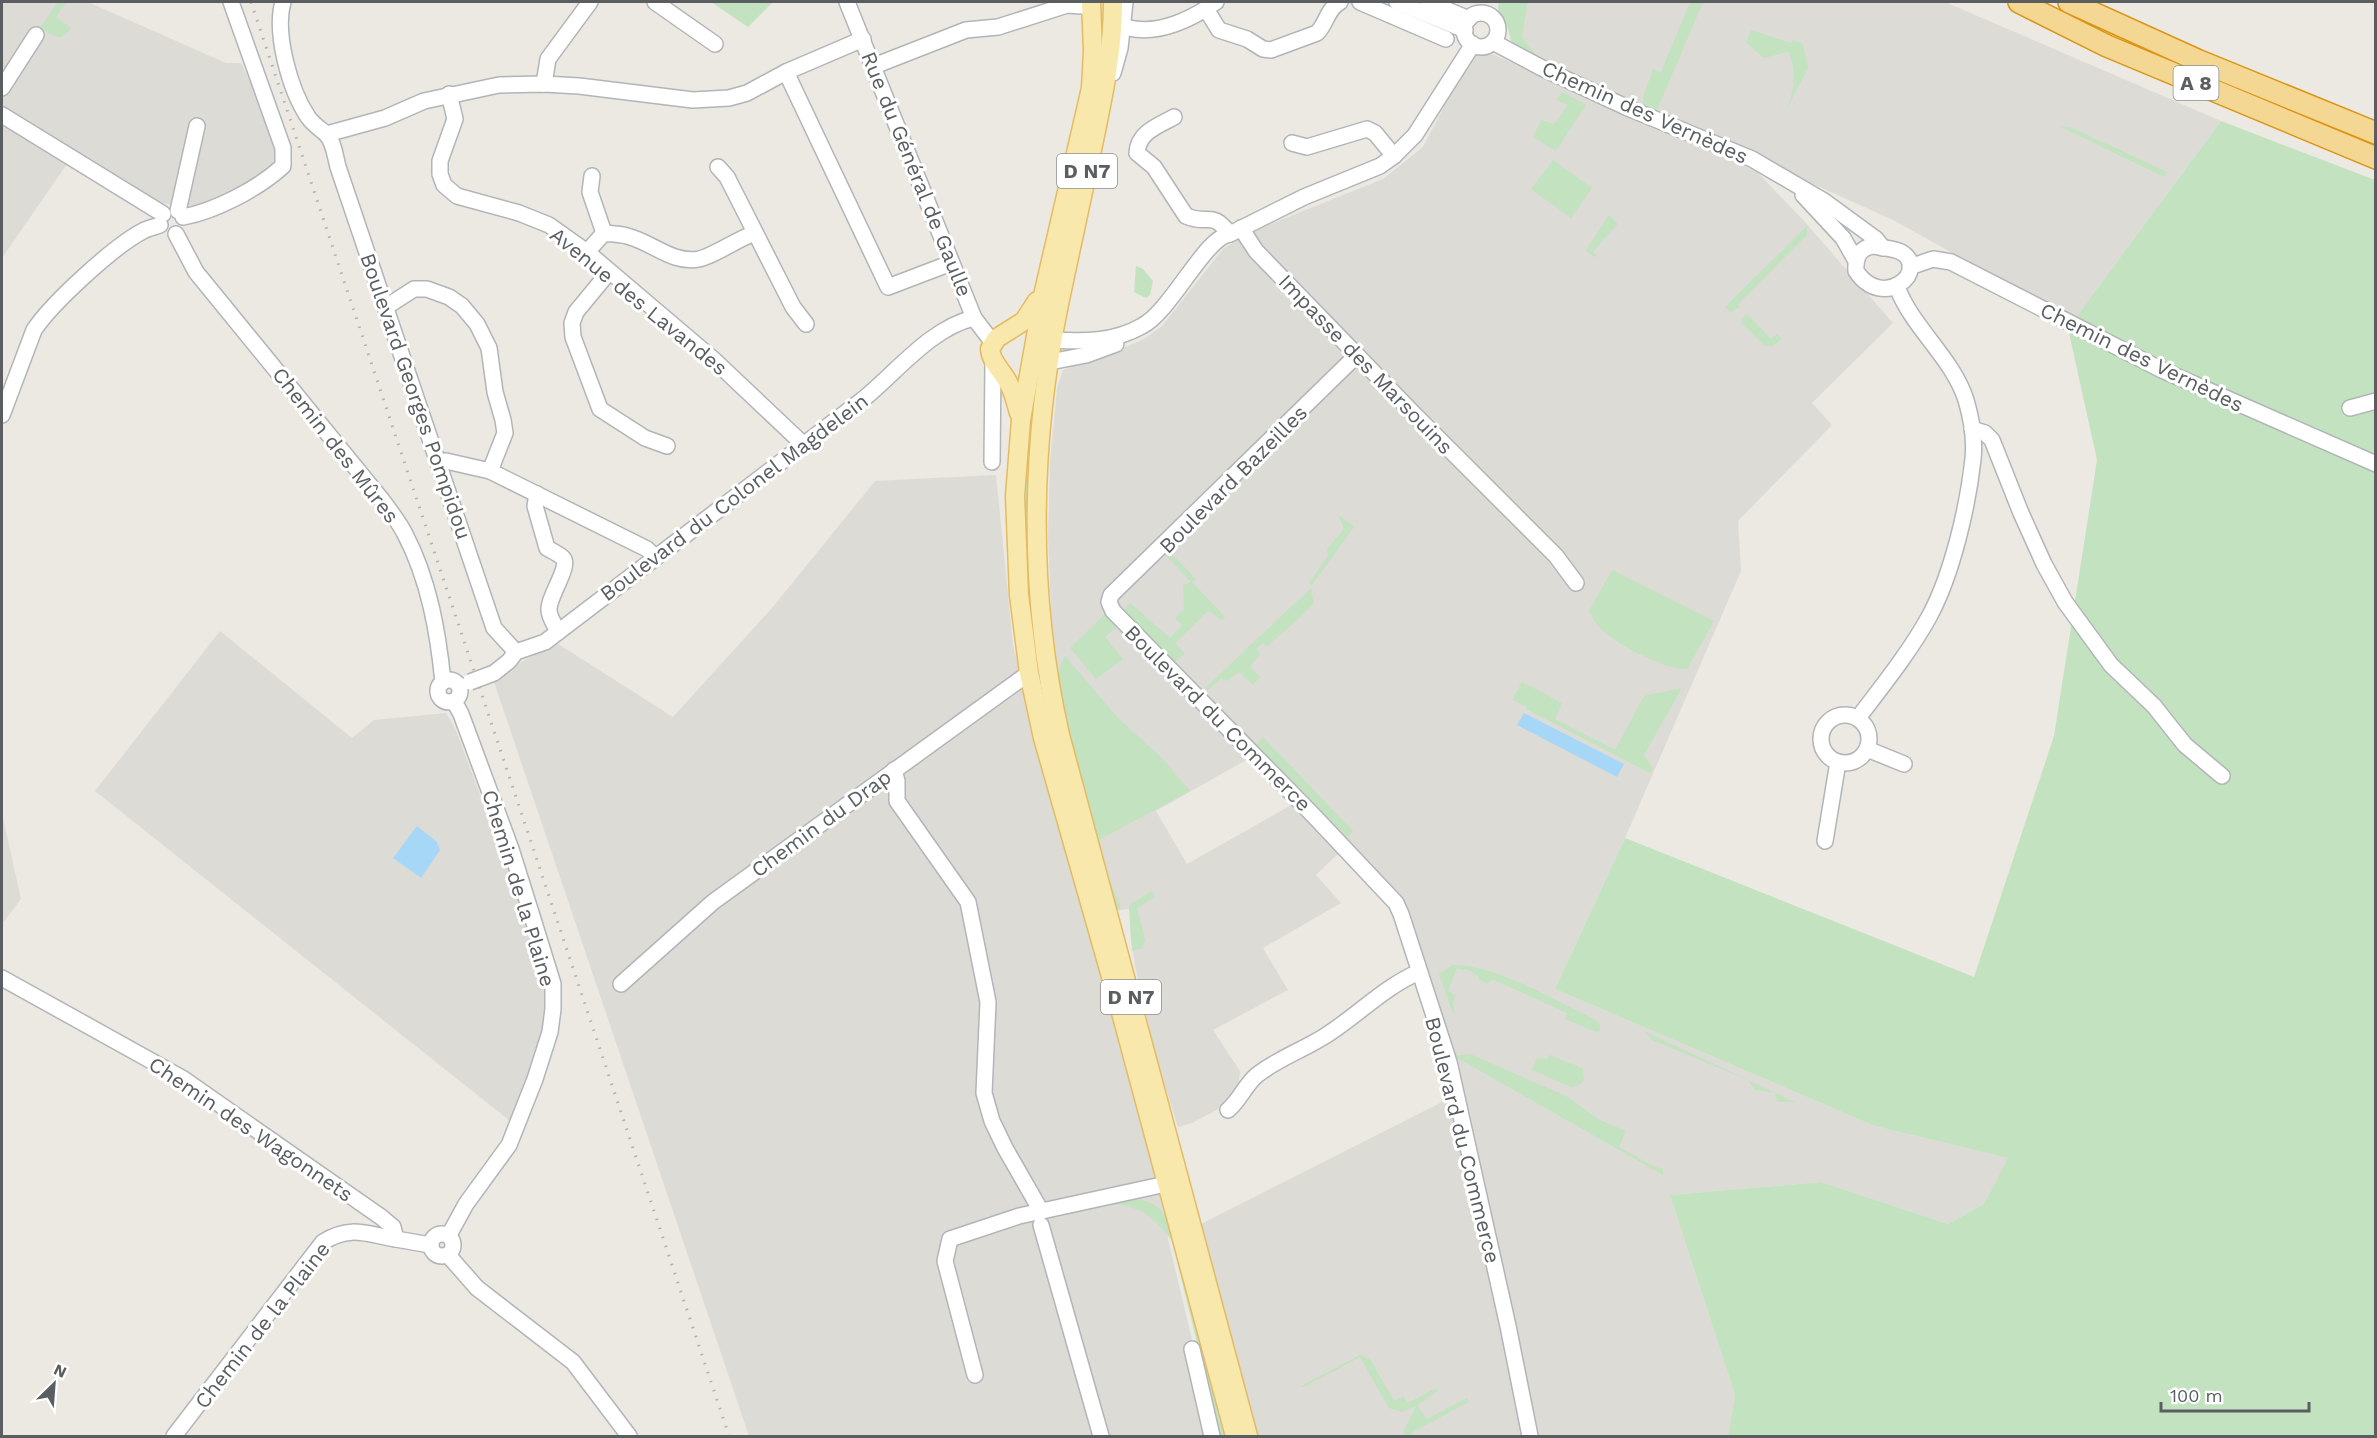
<svg xmlns="http://www.w3.org/2000/svg" width="2377" height="1438" viewBox="0 0 2377 1438" font-family="'Work Sans',sans-serif">
<style>
.industrial{fill:#dddbd6}
.green{fill:#c2e2c0}
.water{fill:#a7d7f7}
.lines{fill:none;stroke-linecap:round;stroke-linejoin:round}
.minor-casing{stroke:#b2b5b8;stroke-width:18}
.major-casing{stroke:#e4bb62;stroke-width:21}
.highway-casing{stroke:#da9413;stroke-width:24}
.minor{stroke:#fff;stroke-width:15}
.major{stroke:#f8e8ab;stroke-width:18}
.highway{stroke:#f3d792;stroke-width:21}
.rail{stroke:#b0b1b1;stroke-width:3;stroke-dasharray:1.5 8;stroke-linecap:butt}
.minor-bridge-casing{stroke:#b2b5b8;stroke-width:18;stroke-linecap:butt}
.minor-bridge{stroke:#fff;stroke-width:15}
.labels{text-anchor:middle;dominant-baseline:central;stroke-width:6;stroke-linejoin:round;paint-order:stroke}
.shield{fill:#fff;stroke:#8c8e90;stroke-width:1.5}
.shield-label{font-size:20px;font-weight:bold;fill:#5a5e61}
.street-label{font-size:21px;fill:#5a5e61;stroke:#fff}
</style>
<rect width="100%" height="100%" fill="#ece9e2"/>
<!-- industrial -->
<g class="industrial">
<polygon points="2,2 88,2 226,63 241,63 264,111 274,140 275,151 273,164 256,178 238,188 198,206 166,204 145,197 70,151 67,164 2,258"/>
<polygon points="1516,2 1945,2 2221,121 2076,317 1994,276 1893,220 1513,48 1513,17"/>
<polygon points="1480,53 1495,55 1594,101 1725,155 1758,173 1804,221 1893,323 1812,403 1832,425 1738,521 1741,571 1625,838 1555,989 1875,1126 2009,1158 1984,1204 1948,1224 1821,1182 1670,1195 1735,1395 1728,1436 1257,1436 1201,1224 1440,1103 1460,1085 1415,929 1400,894 1116,605 1105,614 1248,759 1156,811 1187,864 1293,804 1340,852 1316,875 1341,903 1263,948 1288,990 1213,1030 1240,1071 1238,1088 1226,1105 1192,1123 1178,1127 1157,1060 1136,970 1131,941 1129,909 1114,911 1054,679 1048,537 1050,462 1057,388 1063,370 1117,351 1144,339 1162,326 1223,249 1231,244 1263,227 1383,179 1423,147 1464,68"/>
<polygon points="996,475 1013,645 1047,782 1157,1176 1168,1239 1215,1436 749,1436 493,679 555,642 673,717 772,608 875,481"/>
<polygon points="220,631 352,738 374,720 446,713 455,728 528,922 545,993 544,1033 510,1121 95,791"/>
<polygon points="2,814 21,899 2,924"/>
</g>
<!-- green -->
<g class="green">
<path d="M58 2H66L56 17 71 28C61 43 53 36 40 28Z"/>
<polygon points="711,2 773,2 748,27"/>
<polygon points="1499,2 1528,2 1522,37 1537,56 1512,43 1506,23 1498,9"/>
<polygon points="1690,2 1703,2 1660,103 1656,110 1643,106 1643,97 1653,69 1661,72"/>
<path d="M1751 30 1791 43 1793 40 1803 44 1808 68 1787 109C1794 89 1798 71 1788 52L1763 58 1746 42Z"/>
<polygon points="1562,92 1586,105 1556,151 1533,137 1541,120 1554,124 1568,105 1556,100"/>
<polygon points="2221,121 2375,180 2375,1436 1728,1436 1735,1395 1670,1195 1821,1182 1948,1224 1984,1204 2008,1158 1875,1126 1555,989 1625,838 1974,977 2054,736 2097,460 2068,328"/>
<polygon points="2059,126 2070,127 2167,172 2164,177"/>
<polygon points="1553,160 1592,188 1571,218 1531,189"/>
<polygon points="1609,215 1618,224 1593,251 1596,256 1594,257 1586,250"/>
<polygon points="1807,226 1807,235 1738,304 1740,307 1731,312 1725,307"/>
<polygon points="1136,266 1143,269 1153,281 1150,295 1146,298 1134,292"/>
<polygon points="1747,314 1771,339 1777,334 1782,339 1773,346 1765,346 1742,324 1742,319"/>
<polygon points="1034,381 1036,383 1028,457 1027,515 1035,621 1045,701 1041,707 1025,594 1023,480"/>
<polygon points="1338,514 1354,527 1312,585 1309,583 1328,555 1327,549 1344,529"/>
<polygon points="1167,549 1196,579 1192,582 1225,617 1222,620 1208,611 1175,643 1185,654 1174,662 1122,611 1130,603 1170,638 1182,625 1175,618 1184,609 1183,585 1191,582 1164,553"/>
<path d="M1612 570 1714 621 1687 669C1665 670 1615 644 1599 627 1595 623 1592 616 1589 611Z"/>
<polygon points="1311,588 1314,603 1294,623 1267,646 1263,643 1256,649 1260,654 1250,667 1260,677 1253,685 1239,672 1226,681 1221,678 1208,691 1205,688"/>
<polygon points="1105,614 1117,626 1105,637 1123,659 1096,679 1070,648"/>
<polygon points="1065,656 1118,718 1162,758 1190,791 1097,841 1106,872 1121,908 1114,911 1054,679"/>
<polygon points="1522,682 1562,703 1555,719 1615,750 1644,696 1682,688 1644,755 1653,769 1650,773 1526,709 1527,707 1512,700"/>
<polygon points="1263,737 1353,831 1347,837 1257,745"/>
<polygon points="1152,891 1155,897 1137,908 1145,939 1143,948 1132,951 1129,905"/>
<path d="M1452 965C1495 964 1554 1000 1594 1019L1600 1025V1031L1596 1032 1565 1019 1567 1013 1492 979 1488 984 1478 979V976L1473 974V972L1465 969 1464 970 1457 968 1448 991 1455 995 1453 1003 1455 1013 1452 1011 1439 974Z"/>
<polygon points="1644,1031 1795,1102 1777,1102 1775,1093 1755,1090 1748,1080 1652,1040"/>
<polygon points="1470,1054 1566,1096 1600,1120 1626,1131 1619,1147 1653,1166 1663,1169 1663,1175 1454,1056"/>
<polygon points="1549,1055 1578,1066 1583,1070 1584,1080 1579,1085 1571,1087 1532,1070 1537,1058 1547,1059"/>
<path d="M1118 1198C1145 1198 1157 1201 1172 1224L1228 1436H1220L1172 1241C1130 1180 1085 1211 1026 1224Z"/>
<path d="M1360 1355 1370 1359 1394 1401 1403 1396 1408 1403 1436 1388 1438 1391 1417 1405 1427 1419 1467 1398 1469 1402 1411 1433 1412 1436H1403C1405 1425 1412 1417 1416 1406L1402 1412 1389 1408 1360 1357 1304 1387 1301 1386Z"/>
</g>
<!-- water -->
<g class="water">
<polygon points="1524,713 1624,764 1617,777 1517,725"/>
<polygon points="417,826 437,842 440,850 421,878 393,858"/>
</g>
<g class="lines">
<!-- minor casing -->
<g class="minor-casing">
<g id="minor">
<path d="M283 2C274 33 290 90 308 117 313 124 319 128 325 133 334 141 335 156 338 167L494 628 516 652"/>
<polyline points="655,2 715,44"/>
<polyline points="847,2 974,318 993,343"/>
<polyline points="1360,2 1446,39"/>
<polyline points="1397,2 1465,30"/>
<polyline points="1428,2 1469,19"/>
<path d="M1206 9 1219 30 1247 39 1263 49 1271 50 1317 33C1327 23 1327 9 1340 2"/>
<circle cx="1481" cy="30" r="17"/>
<path d="M1129 28C1159 35 1192 19 1216 2"/>
<polyline points="1493,42 1542,68 1628,108 1752,159 1824,201 1876,239 1883,248"/>
<polyline points="874,66 966,30 998,27 1067,5 1081,6"/>
<polyline points="786,72 888,287 951,263"/>
<polyline points="1113,73 1120,48 1125,2"/>
<polyline points="544,84 548,59 590,2"/>
<polyline points="2,88 36,35"/>
<polyline points="449,94 455,119 440,161 440,174 444,185 457,196 519,213 549,225 587,252 713,359 803,444"/>
<polyline points="2,115 163,214"/>
<path d="M1174 117C1158 126 1138 132 1137 153L1154 167 1186 216C1209 226 1210 209 1230 234"/>
<polyline points="327,134 385,118 424,101 499,85 544,84 579,86 693,100 729,98 747,93 786,72 863,39"/>
<polyline points="1292,143 1307,147 1367,129 1375,133 1394,156"/>
<polyline points="718,167 727,177 793,307 806,324"/>
<polyline points="592,176 590,192 604,233"/>
<polyline points="1803,195 1843,238 1856,261"/>
<polyline points="178,211 197,126"/>
<path d="M183 217C216 211 259 188 283 166V148L231 2"/>
<polyline points="1241,228 1256,251 1414,414 1556,556 1576,583"/>
<path d="M176 234 196 272 382 500C390 511 399 522 405 534 429 580 438 632 443 682"/>
<path d="M1873 246C1882 248 1893 248 1901 252 1931 270 1883 312 1856 271 1855 258 1859 248 1873 246Z"/>
<path d="M587 252 604 233C611 234 620 234 627 236 652 242 672 264 699 259 714 256 737 239 755 233"/>
<polyline points="1910,267 1933,259 1951,262 2162,370 2376,464"/>
<polyline points="609,272 576,312 572,323 573,337 600,409 645,438 667,446"/>
<polyline points="386,307 414,289 427,289 449,297 462,306 477,324 489,348 495,392 503,420 505,433 490,471"/>
<path d="M1052 340C1084 342 1114 342 1142 326 1172 310 1205 237 1230 234L1304 197 1380 166 1394 156 1415 135 1473 44"/>
<polyline points="1357,355 1111,595 1109,602 1113,611 1314,816 1396,903 1401,914 1449,1062 1508,1326 1530,1436"/>
<polyline points="1050,362 1086,355 1116,344"/>
<polyline points="2350,408 2376,401"/>
<path d="M2 415 34 330C52 303 114 246 143 231 148 228 155 227 160 225"/>
<polyline points="1972,429 1985,433 1992,440 2021,513 2044,564 2065,602 2111,665 2154,706 2185,745 2222,776"/>
<polyline points="438,462 446,461 490,471 647,549 655,557"/>
<polyline points="992,462 993,362"/>
<path d="M537 494 535 506 547 548C552 551 559 554 563 558 571 566 548 597 549 610 549 617 555 625 558 632"/>
<path d="M494 673 509 661 516 652 545 642C650 561 756 482 861 401 895 374 930 328 974 318"/>
<circle cx="449" cy="691" r="11"/>
<circle cx="1845" cy="739" r="24"/>
<path d="M1858 718C1883 685 1909 653 1929 617 1952 575 1968 506 1973 459 1975 440 1971 417 1966 400 1952 357 1913 329 1897 287"/>
<polyline points="1867,749 1904,764"/>
<polyline points="894,770 897,781 897,801 968,902 988,1002 984,1093 992,1121 1005,1148 1041,1211"/>
<polyline points="1825,841 1838,762"/>
<polyline points="2,978 182,1078 381,1217 393,1227 396,1239 430,1245"/>
<polyline points="621,984 713,902 1029,673"/>
<path d="M1228 1110C1240 1100 1245 1085 1257 1075 1277 1059 1303 1050 1325 1036 1357 1016 1384 987 1419 972"/>
<polyline points="1041,1225 1101,1436"/>
<circle cx="442" cy="1245" r="11"/>
<polyline points="449,1235 466,1204 509,1145 535,1079 550,1032 553,1009 553,984 532,916 511,849 461,714 454,701"/>
<polyline points="448,1255 477,1288 573,1362 629,1436"/>
<polyline points="1192,1349 1212,1436"/>
<polyline points="975,1375 945,1261 950,1239 1019,1216 1166,1184"/>
<path d="M174 1436 323 1242C350 1225 366 1234 396 1239"/>
</g>
</g>
<!-- major casing -->
<g class="major-casing">
<g id="major">
<polyline points="1091,2 1093,51 1091,88 1044,291 1021,420 1015,496 1019,595 1029,673 1043,738 1116,994 1235,1436"/>
<path d="M1113 2C1113 51 1103 97 1093 145 1082 198 1070 251 1059 304 1030 446 1028 594 1060 735L1248 1436"/>
<path d="M1019 413C1016 403 1014 393 1009 384 1003 371 991 363 990 349L997 338 1024 321 1037 301"/>
</g>
</g>
<!-- highway casing -->
<g class="highway-casing">
<g id="highway">
<polyline points="2019,2 2107,46 2376,158"/>
<polyline points="2069,2 2197,60 2376,133"/>
</g>
</g>
<!-- minor -->
<use href="#minor" class="minor"/>
<!-- major -->
<use href="#major" class="major"/>
<!-- highway -->
<use href="#highway" class="highway"/>
<!-- rail -->
<polyline class="rail" points="251,2 729,1436"/>
<!-- minor-bridge casing -->
<g class="minor-bridge-casing">
<polyline id="minor-bridge" points="470,682 494,673"/>
</g>
<!-- minor-bridge -->
<use href="#minor-bridge" class="minor-bridge"/>
</g>
<g class="labels">
<!-- shield labels -->
<g class="shield">
<rect x="2173.5" y="66" width="45" height="34" rx="4.5"/>
<rect x="1057" y="154" width="60" height="34" rx="4.5"/>
<rect x="1101" y="980" width="60" height="34" rx="4.5"/>
</g>
<g class="shield-label">
<text x="2196" y="83">A 8</text>
<text x="1087" y="171">D N7</text>
<text x="1131" y="997">D N7</text>
</g>
<!-- street labels -->
<g class="street-label">
<text transform="translate(1645 112) rotate(24)">Chemin des Vernèdes</text>
<text transform="translate(917 174) rotate(68)">Rue du Général de Gaulle</text>
<text transform="translate(639 301) rotate(39)">Avenue des Lavandes</text>
<text transform="translate(2142 357) rotate(26)">Chemin des Vernèdes</text>
<text transform="translate(1366 364) rotate(46)">Impasse des Marsouins</text>
<text transform="translate(416 396) rotate(71)">Boulevard Georges Pompidou</text>
<text transform="translate(336 445) rotate(52)">Chemin des Mûres</text>
<text transform="translate(1233 479) rotate(-45)">Boulevard Bazeilles</text>
<text transform="translate(734 497) rotate(-37)">Boulevard du Colonel Magdelein</text>
<text transform="translate(1218 718) rotate(45)">Boulevard du Commerce</text>
<text transform="translate(821 823) rotate(-36)">Chemin du Drap</text>
<text transform="translate(519 888) rotate(73)">Chemin de la Plaine</text>
<text transform="translate(251 1129) rotate(34)">Chemin des Wagonnets</text>
<text transform="translate(1463 1140) rotate(76)">Boulevard du Commerce</text>
<text transform="translate(262 1325) rotate(-52)">Chemin de la Plaine</text>
</g>
</g>
<!-- border -->
<rect width="2377" height="1438" fill="none" stroke="#5a5e61" stroke-width="6"/>
<!-- north arrow -->
<g transform="translate(54 1384) rotate(25)" stroke="#ffffff" stroke-width="4.5" paint-order="stroke">
<path d="M0-4.5L10 22L0 15L-10 22Z" fill="#5a5e61"/>
<text y="-9" font-size="16" font-weight="bold" text-anchor="middle" fill="#5a5e61">N</text>
</g>
<!-- scale -->
<path d="M2161 1402v9h148v-9" fill="none" stroke="#5a5e61" stroke-width="3"/>
<text x="2170" y="1402" font-size="18" fill="#5a5e61" stroke="#ffffff" stroke-width="4.5" paint-order="stroke">100 m</text>
</svg>
